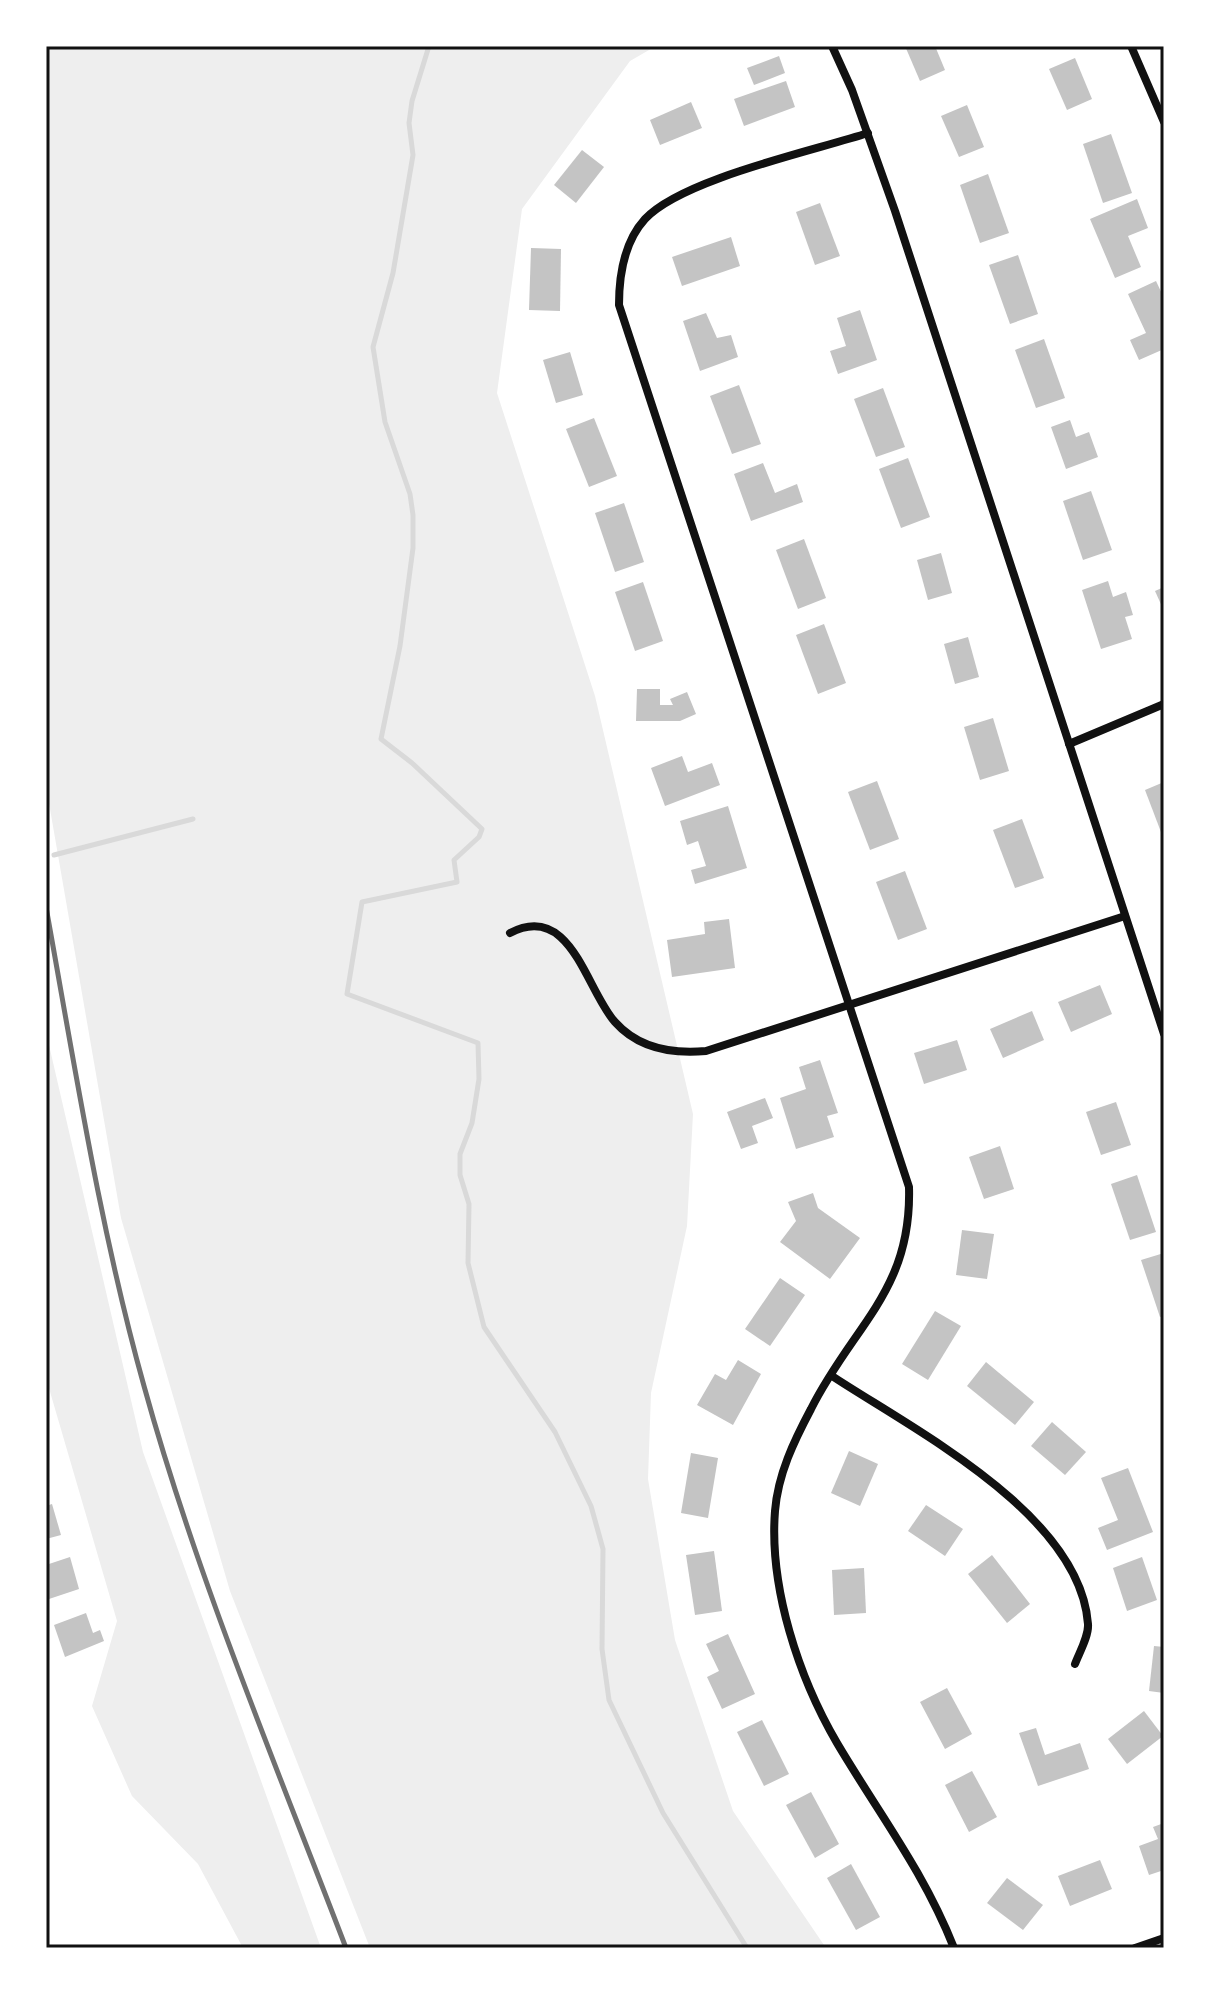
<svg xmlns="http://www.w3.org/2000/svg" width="1210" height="1994" viewBox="0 0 1210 1994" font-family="Poppins,sans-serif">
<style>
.green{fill:#eee}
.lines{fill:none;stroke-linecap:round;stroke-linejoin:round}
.stream{stroke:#d9d9d9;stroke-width:5}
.building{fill:#c4c4c4}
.minor{stroke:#111;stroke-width:8}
.rail{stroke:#707070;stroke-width:5}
.neatline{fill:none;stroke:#111;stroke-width:3}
</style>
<rect width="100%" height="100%" fill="#fff"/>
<!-- green -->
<g class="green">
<polygon points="46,46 656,46 630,61 522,209 497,393 595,696 693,1114 687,1226 651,1393 648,1479 675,1640 733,1811 826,1948 370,1948 230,1591 121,1218 46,786"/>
<polygon points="46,1032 143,1452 321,1948 243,1948 198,1864 132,1796 92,1706 117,1621 46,1378"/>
</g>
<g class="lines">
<!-- stream -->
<g class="stream">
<polyline points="429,46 412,101 409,123 413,155 393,273 373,347 385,422 410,494 413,515 413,548 400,646 381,739 412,763 482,829 479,837 454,860 457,882 362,902 347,994 478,1043 479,1079 472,1123 460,1154 460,1175 469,1204 468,1263 484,1327 555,1432 591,1506 603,1549 602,1649 609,1700 663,1813 747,1948"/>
<polyline points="54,855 193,819"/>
</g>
</g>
<!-- building -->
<g class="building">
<polygon points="905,46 935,46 945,70 920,81"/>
<polygon points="779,56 785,73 754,85 747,68"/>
<polygon points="1075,58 1092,99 1067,110 1049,69"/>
<polygon points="786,81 795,107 744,126 734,99"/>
<polygon points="691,102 702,128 660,145 650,120"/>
<polygon points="967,105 984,147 959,157 941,116"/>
<polygon points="1111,134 1132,193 1103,203 1083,144"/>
<polygon points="582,150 604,167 576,203 554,185"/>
<polygon points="988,174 1009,233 980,243 960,185"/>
<polygon points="1137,199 1148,228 1128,236 1141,267 1115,278 1090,219"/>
<polygon points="820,203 840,256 815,265 796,212"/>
<polygon points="731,237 740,266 682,286 672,257"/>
<polygon points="531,248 561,249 560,311 529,310"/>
<polygon points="1018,255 1038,314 1010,324 989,265"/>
<polygon points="1156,281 1164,298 1164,349 1139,360 1130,340 1146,333 1128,294"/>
<polygon points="860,310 877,360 838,374 830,351 846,346 837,318"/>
<polygon points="706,313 717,338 731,335 738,357 700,371 683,321"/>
<polygon points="1044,339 1065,398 1036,408 1015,350"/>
<polygon points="570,352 583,395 556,403 543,360"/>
<polygon points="739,385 761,444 732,454 710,396"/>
<polygon points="883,388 905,447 876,457 854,399"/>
<polygon points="594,418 617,476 589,487 566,429"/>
<polygon points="1070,420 1076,437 1089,432 1098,457 1066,469 1051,427"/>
<polygon points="908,458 930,517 901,528 879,469"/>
<polygon points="763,463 775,493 797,484 803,502 751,521 734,474"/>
<polygon points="1091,491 1112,550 1083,560 1063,501"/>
<polygon points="624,503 644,562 615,572 595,513"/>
<polygon points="804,539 826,598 798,609 776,550"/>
<polygon points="941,553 952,593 928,600 917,560"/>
<polygon points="1108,581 1113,597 1126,592 1133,615 1125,617 1132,639 1101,649 1082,590"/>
<polygon points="643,582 663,641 635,651 615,592"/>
<polygon points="1164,587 1164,611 1155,591"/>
<polygon points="824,624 846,683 818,694 796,635"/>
<polygon points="968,637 979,677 955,684 944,644"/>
<polygon points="637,689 660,689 660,705 673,705 670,699 687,692 696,714 680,721 636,721"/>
<polygon points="993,718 1009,771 980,780 964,727"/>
<polygon points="682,756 688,772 712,763 720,785 665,806 651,768"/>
<polygon points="877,781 899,839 870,850 848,792"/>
<polygon points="1164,782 1164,840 1145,790"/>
<polygon points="728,806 747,868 695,884 691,870 706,866 698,841 687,845 680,821"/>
<polygon points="1022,819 1044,878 1015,888 993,830"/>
<polygon points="905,871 927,929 898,940 876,882"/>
<polygon points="729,919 735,968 672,977 667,940 705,934 704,922"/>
<polygon points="1100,985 1112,1014 1071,1032 1058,1002"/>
<polygon points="1032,1011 1044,1040 1003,1058 990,1029"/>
<polygon points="957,1040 967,1070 924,1084 914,1053"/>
<polygon points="820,1060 838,1113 827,1116 834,1137 796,1149 780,1098 806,1089 799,1067"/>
<polygon points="765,1098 773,1118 752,1126 758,1143 741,1149 727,1112"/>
<polygon points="1116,1102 1131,1145 1101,1155 1086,1112"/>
<polygon points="1000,1146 1014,1189 984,1199 969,1157"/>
<polygon points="1137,1175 1156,1232 1130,1240 1111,1184"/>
<polygon points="813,1193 818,1208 860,1238 830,1279 780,1242 796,1221 788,1202"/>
<polygon points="962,1230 994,1234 987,1279 956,1275"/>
<polygon points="1164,1253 1164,1316 1160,1317 1141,1260"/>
<polygon points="780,1278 805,1295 770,1346 745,1329"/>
<polygon points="935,1311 961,1326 928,1380 902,1364"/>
<polygon points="738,1360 761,1374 733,1425 697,1405 715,1374 726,1380"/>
<polygon points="986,1362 1034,1402 1015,1425 967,1386"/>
<polygon points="1052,1422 1086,1452 1065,1475 1031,1446"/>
<polygon points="849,1451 878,1464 860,1506 831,1493"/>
<polygon points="691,1453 718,1458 708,1518 681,1513"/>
<polygon points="1128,1468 1153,1532 1107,1550 1098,1528 1118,1520 1101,1478"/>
<polygon points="52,1504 61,1535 46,1539 46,1506"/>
<polygon points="926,1505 963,1529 945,1556 908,1531"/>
<polygon points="714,1551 722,1611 695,1615 686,1555"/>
<polygon points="992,1555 1030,1604 1007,1623 968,1574"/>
<polygon points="70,1557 79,1589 46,1600 46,1565"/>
<polygon points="1142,1557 1157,1600 1127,1611 1113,1568"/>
<polygon points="864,1568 866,1613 834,1615 832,1570"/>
<polygon points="86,1613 93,1633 100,1630 104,1641 65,1657 54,1625"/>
<polygon points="728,1634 755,1694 722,1709 707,1677 719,1671 706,1644"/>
<polygon points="1154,1646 1164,1647 1164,1693 1149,1691"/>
<polygon points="947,1688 972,1734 945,1749 920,1702"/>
<polygon points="1144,1711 1163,1736 1127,1764 1108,1739"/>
<polygon points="762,1720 789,1774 764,1786 737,1732"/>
<polygon points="1036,1728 1045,1755 1080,1743 1089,1769 1038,1786 1019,1733"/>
<polygon points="972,1771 997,1817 969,1832 945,1785"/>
<polygon points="811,1792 839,1844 815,1858 786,1805"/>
<polygon points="1164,1823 1164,1870 1149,1875 1139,1846 1158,1839 1153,1827"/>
<polygon points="1100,1860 1112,1889 1070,1906 1058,1876"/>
<polygon points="851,1864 880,1917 856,1930 827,1878"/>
<polygon points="1007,1878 1043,1905 1023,1930 987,1903"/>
</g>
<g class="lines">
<!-- minor -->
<g class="minor">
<polyline points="832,46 852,90 895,211 1164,1034"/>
<polyline points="1131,46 1164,122"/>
<path d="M868 133C813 151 682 179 645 219 624 242 619 275 619 305L909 1187C912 1291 853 1325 811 1409 794 1441 778 1474 775 1511 769 1588 799 1678 837 1743 879 1814 923 1870 954 1948"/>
<polyline points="1069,744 1164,704"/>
<path d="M510 933C571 901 586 990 615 1022 639 1049 673 1054 706 1051L1125 916"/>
<path d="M832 1376C914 1430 1080 1514 1088 1624 1089 1636 1079 1653 1075 1664"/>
<polyline points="1135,1948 1164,1938"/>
</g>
<!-- rail -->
<path class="rail" d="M46 907C75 1067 100 1229 144 1386 197 1578 275 1762 346 1948"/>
</g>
<!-- border -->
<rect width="1210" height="1994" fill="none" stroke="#ffffff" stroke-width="96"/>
<rect x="48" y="48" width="1114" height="1898" class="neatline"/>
</svg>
